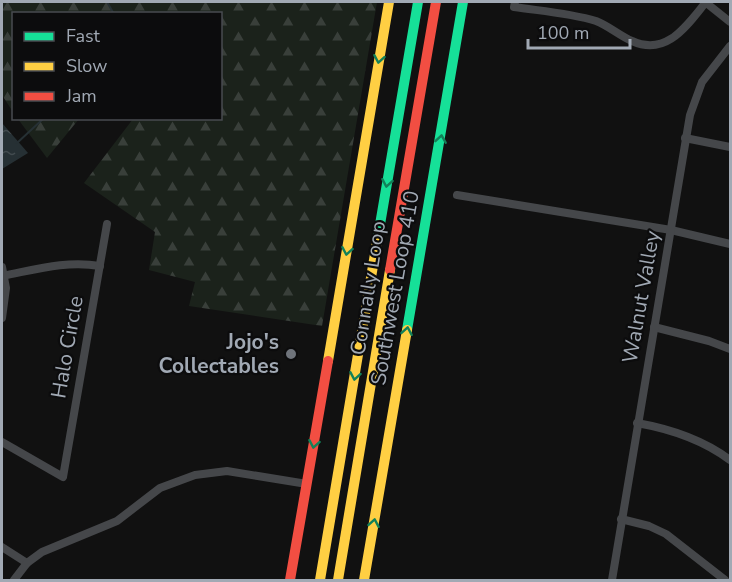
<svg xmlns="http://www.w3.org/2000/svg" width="732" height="582" viewBox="0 0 732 582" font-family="'Nunito Sans',sans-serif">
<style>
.forest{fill:url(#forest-firs)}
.water{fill:url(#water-ripples)}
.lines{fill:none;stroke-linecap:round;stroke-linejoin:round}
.stream{stroke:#263034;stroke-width:2}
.street{stroke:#45474a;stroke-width:8}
.fast{stroke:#16e098;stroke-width:10}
.slow{stroke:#ffcf43;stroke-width:10}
.jam{stroke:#f24e42;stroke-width:10}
.oneway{stroke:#128159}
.poi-dot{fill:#6f747b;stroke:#0c0c0d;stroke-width:2}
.labels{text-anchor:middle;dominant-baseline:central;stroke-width:4.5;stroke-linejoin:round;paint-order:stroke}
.street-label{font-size:21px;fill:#a1a9b4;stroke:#0c0c0d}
.poi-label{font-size:21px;font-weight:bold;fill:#a1a9b4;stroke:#0c0c0d;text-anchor:end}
</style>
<defs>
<pattern id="forest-firs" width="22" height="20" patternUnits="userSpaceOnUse" patternTransform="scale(1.5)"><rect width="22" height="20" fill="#1b221b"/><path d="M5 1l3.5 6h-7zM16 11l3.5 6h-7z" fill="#393f3a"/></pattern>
<pattern id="water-ripples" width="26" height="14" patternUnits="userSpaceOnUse" patternTransform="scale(1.5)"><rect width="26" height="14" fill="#263034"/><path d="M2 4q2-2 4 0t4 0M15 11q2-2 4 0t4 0" fill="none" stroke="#424b4f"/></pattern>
</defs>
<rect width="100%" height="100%" fill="#111"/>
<!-- forest -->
<g class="forest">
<polygon points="2,2 377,2 322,326 189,306 195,282 149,270 155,232 84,183 133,119 220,118 220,14 14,14 13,112 2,95"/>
<polygon points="18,119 79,119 47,158"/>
</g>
<!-- water -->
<polygon class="water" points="2,123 28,153 2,169"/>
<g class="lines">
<!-- stream -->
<g class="stream">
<polyline points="107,2 114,14"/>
<polyline points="17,143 44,118"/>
</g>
<!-- street -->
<g class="street">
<path d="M515 2 514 7C541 11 570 13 596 21 609 26 620 36 632 41 667 57 687 25 706 2"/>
<polyline points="705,2 730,22"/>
<polyline points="685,138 730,147"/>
<polyline points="457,195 671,230 730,244"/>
<polyline points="2,267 6,288 2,318"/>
<path d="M2 276C34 270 66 260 100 266"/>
<polyline points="654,327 709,341 730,349"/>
<path d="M637 423C671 429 702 439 730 460"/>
<polyline points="2,442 63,477 107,224"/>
<polyline points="621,519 649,526 666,534 725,580"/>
<polyline points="2,547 27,563"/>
<polyline points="14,580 27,563 42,552 117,521 160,488 195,475 227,471 307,484"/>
<polyline points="612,580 690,115 702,82 730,46"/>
</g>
<!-- fast -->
<g class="fast">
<polyline points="377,242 418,2"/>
<polyline points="407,330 463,2"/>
</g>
<!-- slow -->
<g class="slow">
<polyline points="328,361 389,2"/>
<polyline points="320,580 377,242"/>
<polyline points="338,580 390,270"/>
<polyline points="364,580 407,330"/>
</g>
<!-- jam -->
<g class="jam">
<polyline points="390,270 436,2"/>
<polyline points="290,580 328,361"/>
</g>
</g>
<!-- one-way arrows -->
<defs><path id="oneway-chevron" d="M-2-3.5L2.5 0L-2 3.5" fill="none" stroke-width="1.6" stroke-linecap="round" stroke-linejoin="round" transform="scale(1.5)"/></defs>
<g class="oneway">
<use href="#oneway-chevron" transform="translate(379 59) rotate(100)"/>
<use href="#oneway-chevron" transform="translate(441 139) rotate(-81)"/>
<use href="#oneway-chevron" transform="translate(387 183) rotate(100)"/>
<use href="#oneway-chevron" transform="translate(347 251) rotate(100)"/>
<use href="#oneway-chevron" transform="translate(407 331) rotate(-80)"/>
<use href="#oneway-chevron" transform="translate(355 376) rotate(100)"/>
<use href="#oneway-chevron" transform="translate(314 444) rotate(100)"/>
<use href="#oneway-chevron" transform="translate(374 523) rotate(-80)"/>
</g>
<!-- markers -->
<circle class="poi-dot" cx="291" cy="354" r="6"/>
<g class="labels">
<!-- street labels -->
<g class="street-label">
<text transform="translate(368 288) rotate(-81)">Connally Loop</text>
<text transform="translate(395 288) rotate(-80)">Southwest Loop 410</text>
<text transform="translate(641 297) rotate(-80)">Walnut Valley</text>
<text transform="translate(67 347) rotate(-80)">Halo Circle</text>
</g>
<!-- poi labels -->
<g class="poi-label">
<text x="279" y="342">Jojo's<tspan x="279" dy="24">Collectables</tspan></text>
</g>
</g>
<!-- border -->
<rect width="732" height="582" fill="none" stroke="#a1a9b4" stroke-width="6"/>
<!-- legend -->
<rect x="12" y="12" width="210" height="108" fill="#0c0c0d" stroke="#484b50" stroke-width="1.5"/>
<rect x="24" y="32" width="30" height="9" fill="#16e098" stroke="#484b50" stroke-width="1.5"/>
<text x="66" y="42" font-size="18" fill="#a1a9b4">Fast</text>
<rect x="24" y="62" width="30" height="9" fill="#ffcf43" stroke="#484b50" stroke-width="1.5"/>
<text x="66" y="72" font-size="18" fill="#a1a9b4">Slow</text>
<rect x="24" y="92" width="30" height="9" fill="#f24e42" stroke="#484b50" stroke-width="1.5"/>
<text x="66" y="102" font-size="18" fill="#a1a9b4">Jam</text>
<!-- scale -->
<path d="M528 39v9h102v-9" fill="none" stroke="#a1a9b4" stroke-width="3"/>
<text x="537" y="39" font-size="18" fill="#a1a9b4" stroke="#0c0c0d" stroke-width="4.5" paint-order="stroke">100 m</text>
</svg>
